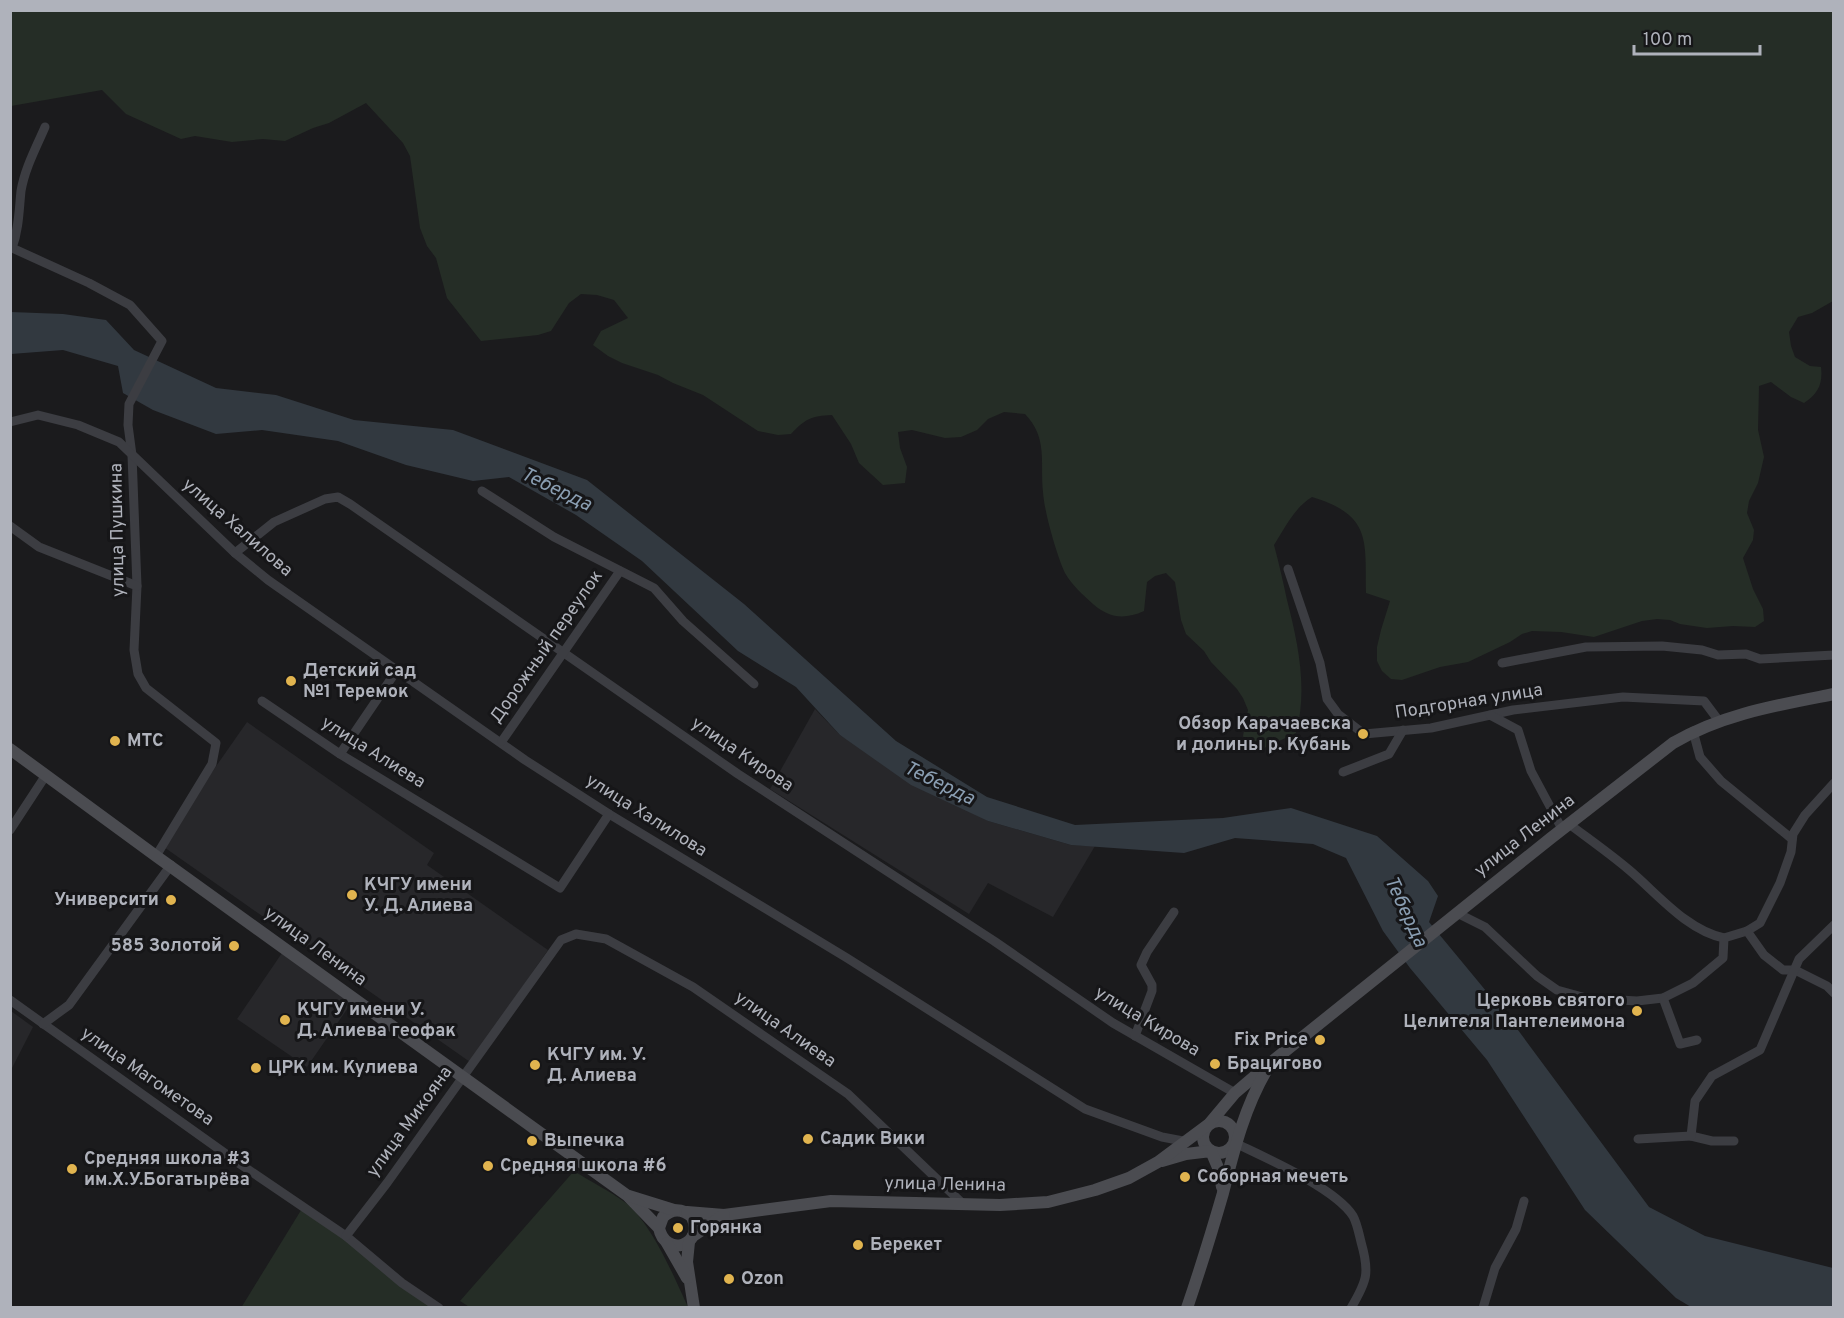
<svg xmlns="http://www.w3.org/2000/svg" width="1844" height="1318" viewBox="0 0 1844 1318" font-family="Overpass,sans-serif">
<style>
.built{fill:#27272a}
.green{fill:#252d26}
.water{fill:#323940}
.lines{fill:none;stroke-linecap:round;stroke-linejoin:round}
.street{stroke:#3c3d42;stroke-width:9}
.secondary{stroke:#4b4c51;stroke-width:12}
.poi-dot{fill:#e1b44f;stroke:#161618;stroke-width:2}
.labels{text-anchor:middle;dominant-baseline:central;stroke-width:6;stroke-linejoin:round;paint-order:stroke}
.street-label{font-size:18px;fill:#afb2bb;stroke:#161618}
.poi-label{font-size:18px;font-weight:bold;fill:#afb2bb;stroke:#161618;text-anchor:start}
.water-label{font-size:20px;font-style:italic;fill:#8a9eb2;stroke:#161618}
</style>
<rect width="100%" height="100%" fill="#1b1b1d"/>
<!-- built -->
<g class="built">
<polygon points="815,709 840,735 988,821 1071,845 1095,846 1053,917 988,883 969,914 770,789"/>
<polygon points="247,722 434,853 427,865 548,950 470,1062 161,845"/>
<polygon points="282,953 352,1002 307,1067 237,1019"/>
<polygon points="11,1011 33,1027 11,1070"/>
</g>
<!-- green -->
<g class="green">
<path d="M11 10 1833 11V301L1812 313 1798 317 1789 332 1791 346 1795 357 1810 366 1821 367C1823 384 1818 394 1804 403L1791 397 1771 382 1759 386 1758 430 1764 457 1758 483 1749 501 1747 513 1754 530 1753 540 1743 558 1753 589 1763 609 1764 621 1755 627 1733 626 1707 628 1680 624 1670 620 1657 619 1642 621 1594 637 1561 632 1532 631 1522 634 1510 642 1468 662 1440 667 1402 680 1391 679 1382 671 1377 661V647L1381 630 1390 601 1366 593C1365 541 1372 515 1312 497 1294 508 1285 528 1274 545 1279 563 1283 582 1287 600 1298 643 1308 689 1296 733L1258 751 1248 747 1243 736 1248 710 1243 698 1237 689 1211 662 1204 651 1186 634 1181 620 1175 582 1166 573 1155 576 1147 582 1144 611C1124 620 1109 618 1093 604 1083 595 1072 585 1065 573 1057 556 1044 511 1043 492 1040 461 1048 438 1025 414L1004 412 988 419 977 430 961 437 945 438 912 430 898 432 900 448 907 467 905 483 883 485 859 463 851 444 832 415C811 416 805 419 791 434L778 435 758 431 703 395 673 383 658 375 622 363 608 356 593 345 601 331 628 318 614 300 597 295 581 294 569 303 551 331 538 335 481 341 447 298 436 258 427 246 420 228 410 156 403 143 366 103 329 123 313 128 285 141 263 139 232 142 195 136 181 139 126 114 102 90 11 106Z"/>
<path d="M574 1171C591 1182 610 1191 626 1203 652 1224 674 1277 688 1307L471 1308 460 1301Z"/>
<polygon points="303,1207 439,1308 241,1308"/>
</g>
<!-- water -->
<polygon class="water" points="11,312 63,314 106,320 134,350 216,388 276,395 354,420 453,430 587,480 744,604 896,741 987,797 1075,825 1223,818 1291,808 1377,836 1428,881 1438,896 1429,922 1515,1026 1649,1207 1705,1236 1833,1268 1833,1307 1691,1307 1676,1298 1585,1210 1487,1060 1410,968 1383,931 1346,858 1313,844 1235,838 1184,853 1071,845 988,821 911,785 840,735 796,687 738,651 642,561 576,515 509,477 473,481 406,465 338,441 262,430 216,434 153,410 123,393 118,366 63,350 11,354"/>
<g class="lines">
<!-- street -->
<g class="street">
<polyline points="10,247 89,283 130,305 162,341 129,404 128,425 132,455 137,586 134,650 138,674 146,688 216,743 212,764 156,856"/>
<path d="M12 248C19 229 19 210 21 191 25 168 36 148 45 127"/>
<polyline points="10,422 38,415 78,425 119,442 235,553 268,580 525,760 609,814 847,958 1085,1109 1162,1137 1183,1141"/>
<polyline points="482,491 554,537 654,588 683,621 754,684"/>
<polyline points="10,526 39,547 137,586"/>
<polyline points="235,553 274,522 325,499 338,497 350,504 738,774 994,941 1113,1023 1235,1093"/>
<polyline points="1288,569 1320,663 1327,699 1338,714 1364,734 1431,728 1513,710 1623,697 1704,701 1719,721"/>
<polyline points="1502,663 1586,647 1662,646 1702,650 1718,655 1746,654 1760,659 1834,655"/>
<polyline points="262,701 340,754 560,888 609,814"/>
<polyline points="1490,715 1518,730 1531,771 1562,829"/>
<polyline points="1693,731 1700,757 1721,781 1792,839"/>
<polyline points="502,741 620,571"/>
<polyline points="340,754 397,670"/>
<polyline points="1343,772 1389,754 1403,730"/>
<path d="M1569 824C1589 839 1609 853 1628 869 1657 893 1686 930 1724 938"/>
<polyline points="10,830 46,775"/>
<polyline points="1457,913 1485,927 1537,976 1557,990 1586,998 1637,1001 1663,998 1693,983 1723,958 1724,938 1747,931 1760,923 1780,883 1791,852 1793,834 1805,815 1834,783"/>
<polyline points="1747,931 1764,955 1783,970 1795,970 1827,986 1834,993"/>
<polyline points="1663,998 1680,1044 1697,1040"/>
<polyline points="10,1000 240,1164 346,1236 402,1283 439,1308"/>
<polyline points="43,1024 69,1005 171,865"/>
<polyline points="1135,1036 1152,991 1152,985 1141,965 1147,952 1174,912"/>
<polyline points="1691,1136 1712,1141 1734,1141"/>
<polyline points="1638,1139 1691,1136 1695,1101 1712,1076 1760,1050 1799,959 1834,925"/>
<path d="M1235 1143C1266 1158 1335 1188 1353 1216 1357 1223 1359 1234 1361 1242 1370 1273 1367 1281 1351 1308"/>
<polyline points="346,1236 387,1183 561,940 576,934 606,939 693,987 848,1094 962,1203"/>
<polyline points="1483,1308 1495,1268 1516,1229 1524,1201"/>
</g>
<!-- secondary -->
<g class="secondary">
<path d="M10 749 156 856 628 1196 659 1228C665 1258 705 1246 692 1217 682 1208 672 1208 663 1217L659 1228"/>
<circle cx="1219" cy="1137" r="16"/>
<polyline points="1162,1161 1186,1154 1211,1151 1219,1170 1222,1187"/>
<polyline points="629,1196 674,1210"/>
<path d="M687 1212 724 1215 831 1201 1000 1205 1048 1202 1095 1190 1129 1178 1158 1162 1209 1124 1235 1093 1269 1064 1551 838 1673 743C1722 714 1778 705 1834 694"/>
<polyline points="693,1236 724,1215"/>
<polyline points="689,1242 687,1262 694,1308"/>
<polyline points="667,1243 687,1278"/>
<path d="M1187 1308C1200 1270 1212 1231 1223 1193 1234 1150 1244 1109 1266 1071"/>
</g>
</g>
<!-- markers -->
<g class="poi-dot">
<circle cx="291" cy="681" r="6"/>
<circle cx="1363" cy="734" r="6"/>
<circle cx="115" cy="741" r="6"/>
<circle cx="352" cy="895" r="6"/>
<circle cx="171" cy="900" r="6"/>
<circle cx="234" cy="946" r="6"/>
<circle cx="1637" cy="1011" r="6"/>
<circle cx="285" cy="1020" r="6"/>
<circle cx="1320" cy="1040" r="6"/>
<circle cx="1215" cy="1064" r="6"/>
<circle cx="535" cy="1065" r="6"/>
<circle cx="256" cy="1068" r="6"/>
<circle cx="808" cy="1139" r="6"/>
<circle cx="532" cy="1141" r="6"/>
<circle cx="488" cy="1166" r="6"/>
<circle cx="72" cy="1169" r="6"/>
<circle cx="1185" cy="1177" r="6"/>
<circle cx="678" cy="1228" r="6"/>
<circle cx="858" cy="1245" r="6"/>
<circle cx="729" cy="1279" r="6"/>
</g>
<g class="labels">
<!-- street labels -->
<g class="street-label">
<text transform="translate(237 528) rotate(41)">улица Халилова</text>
<text transform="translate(118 530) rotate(-91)">улица Пушкина</text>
<text transform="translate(547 647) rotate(-55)">Дорожный переулок</text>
<text transform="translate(1469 702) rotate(-9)">Подгорная улица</text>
<text transform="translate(373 753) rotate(32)">улица Алиева</text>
<text transform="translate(742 755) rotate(34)">улица Кирова</text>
<text transform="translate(646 816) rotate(32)">улица Халилова</text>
<text transform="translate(1525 836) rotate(-38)">улица Ленина</text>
<text transform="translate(315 947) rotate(36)">улица Ленина</text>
<text transform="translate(1147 1022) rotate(31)">улица Кирова</text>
<text transform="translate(785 1030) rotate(35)">улица Алиева</text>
<text transform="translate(147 1077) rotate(35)">улица Магометова</text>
<text transform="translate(410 1122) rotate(-54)">улица Микояна</text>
<text transform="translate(945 1185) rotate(1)">улица Ленина</text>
</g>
<!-- poi labels -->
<g class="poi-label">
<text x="303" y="671">Детский сад<tspan x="303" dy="21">№1 Теремок</tspan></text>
<text x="1351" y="724" text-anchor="end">Обзор Карачаевска<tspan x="1351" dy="21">и долины р. Кубань</tspan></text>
<text x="127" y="741">МТС</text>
<text x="364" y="885">КЧГУ имени<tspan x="364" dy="21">У. Д. Алиева</tspan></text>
<text x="159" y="900" text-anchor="end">Университи</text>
<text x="222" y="946" text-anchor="end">585 Золотой</text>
<text x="1625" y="1001" text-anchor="end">Церковь святого<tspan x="1625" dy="21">Целителя Пантелеимона</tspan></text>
<text x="297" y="1010">КЧГУ имени У.<tspan x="297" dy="21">Д. Алиева геофак</tspan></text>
<text x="1308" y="1040" text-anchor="end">Fix Price</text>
<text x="547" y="1055">КЧГУ им. У.<tspan x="547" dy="21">Д. Алиева</tspan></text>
<text x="1227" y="1064">Брацигово</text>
<text x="268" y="1068">ЦРК им. Кулиева</text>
<text x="820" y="1139">Садик Вики</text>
<text x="544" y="1141">Выпечка</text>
<text x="84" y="1159">Средняя школа #3<tspan x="84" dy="21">им.Х.У.Богатырёва</tspan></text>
<text x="500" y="1166">Средняя школа #6</text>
<text x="1197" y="1177">Соборная мечеть</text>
<text x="690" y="1228">Горянка</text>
<text x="870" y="1245">Берекет</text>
<text x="741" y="1279">Ozon</text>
</g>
<!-- water labels -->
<g class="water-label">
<text transform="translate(556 490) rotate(26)">Теберда</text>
<text transform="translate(939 784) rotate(26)">Теберда</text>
<text transform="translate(1405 912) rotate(65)">Теберда</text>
</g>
</g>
<!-- border -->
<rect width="1844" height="1318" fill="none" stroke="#afb2bb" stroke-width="24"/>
<!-- scale -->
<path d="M1634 45v9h126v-9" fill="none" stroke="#afb2bb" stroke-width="3"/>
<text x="1643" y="45" font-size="18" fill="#afb2bb" stroke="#161618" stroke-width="4.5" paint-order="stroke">100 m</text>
</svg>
